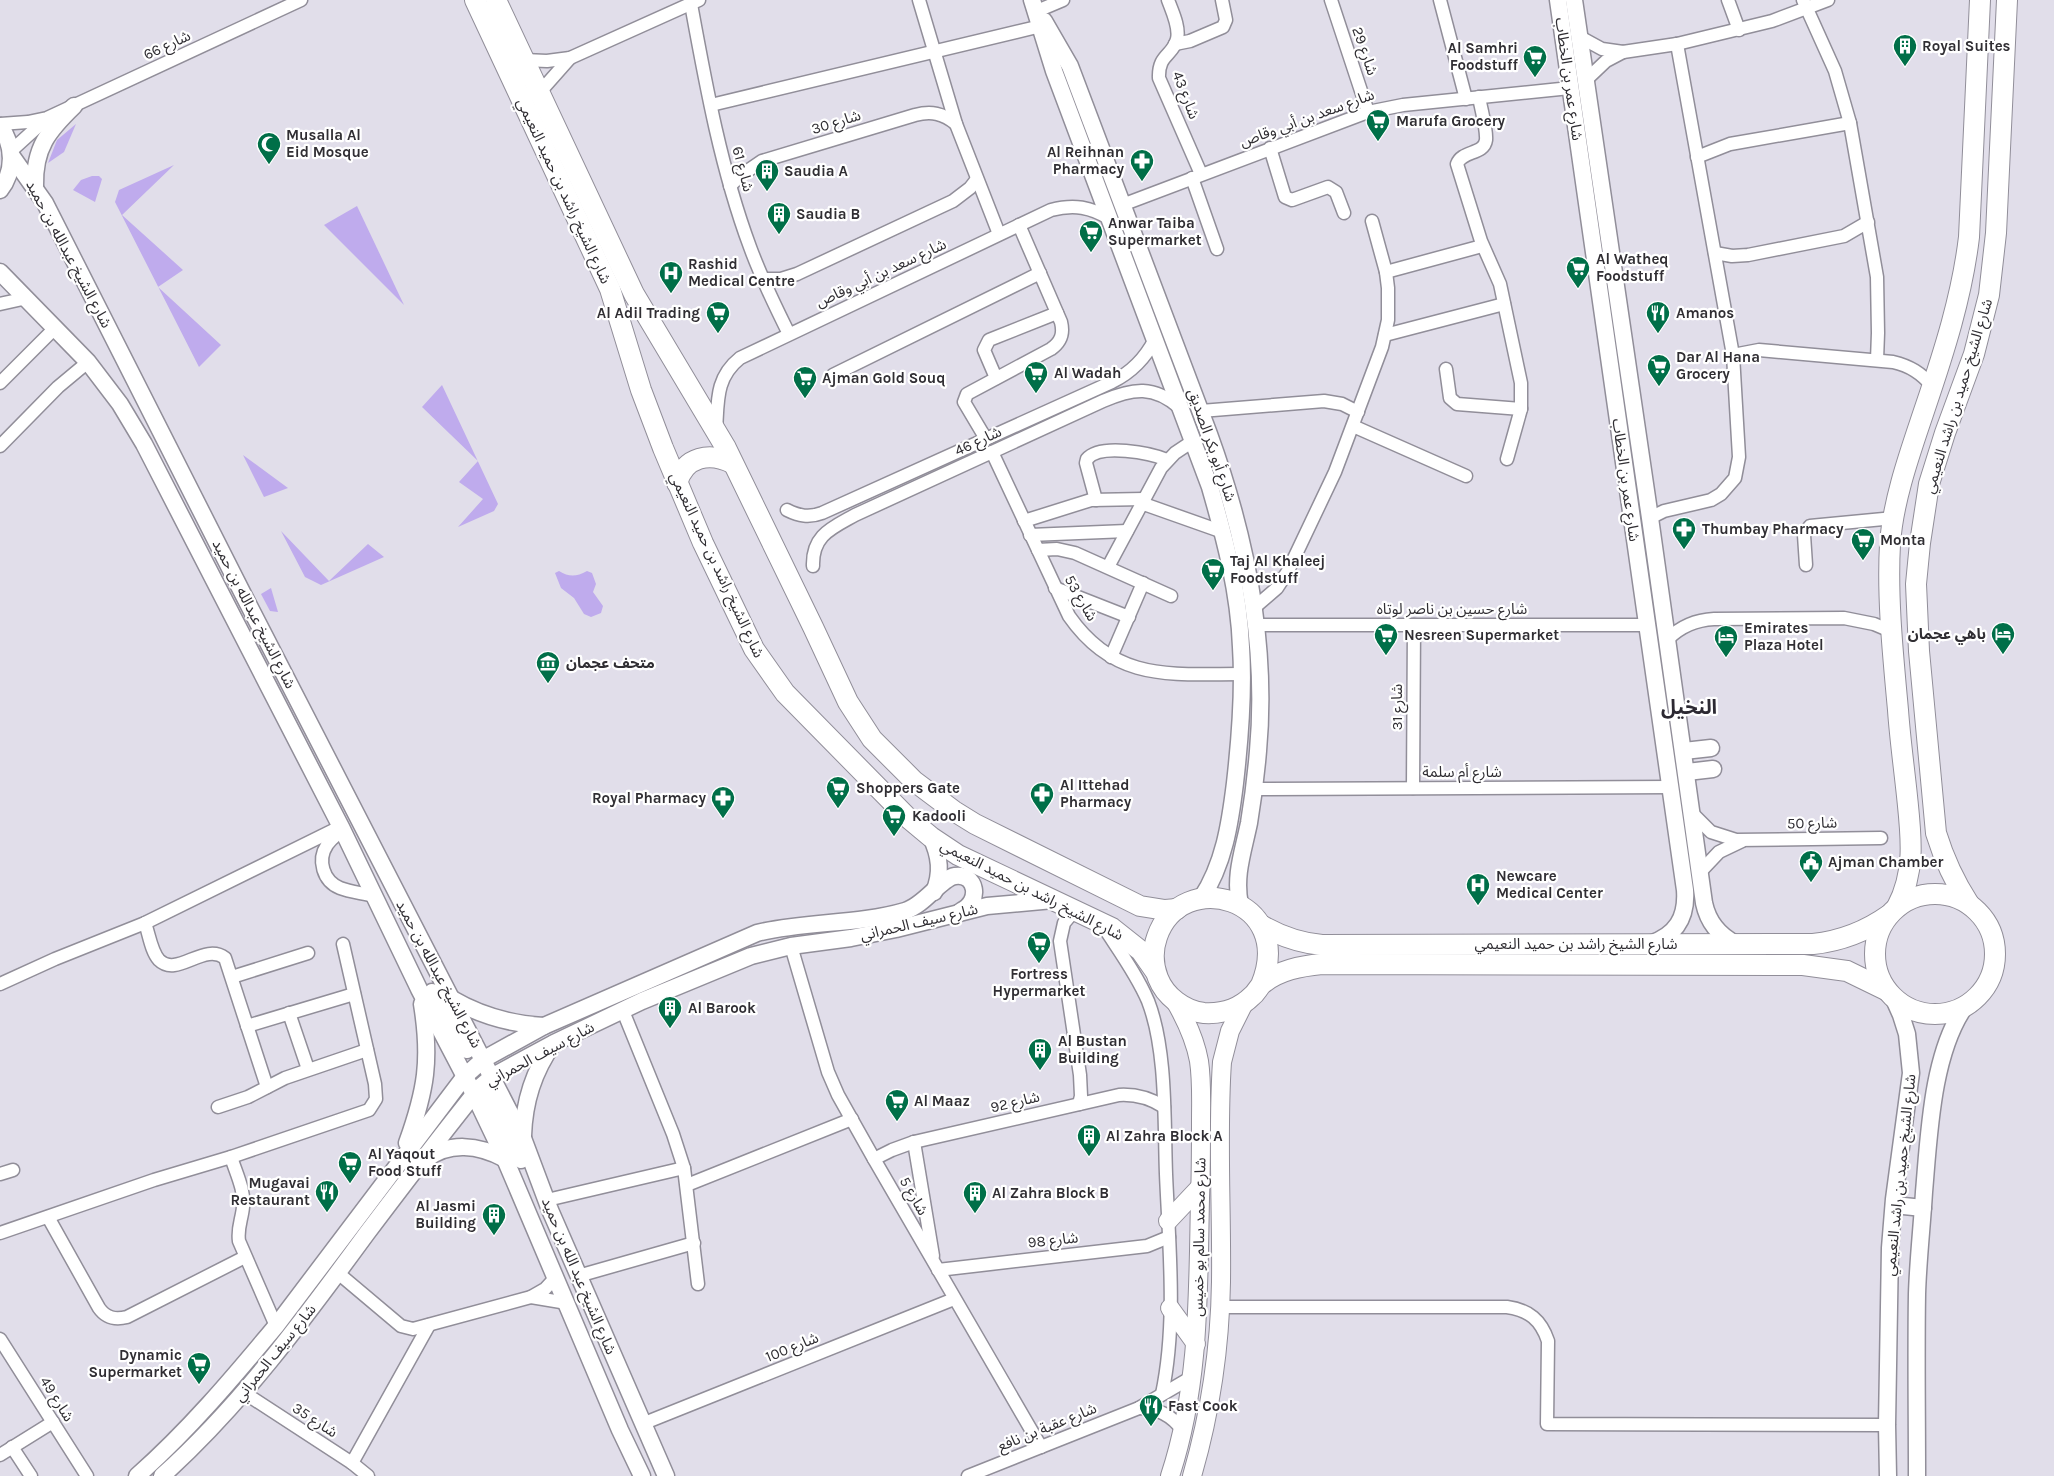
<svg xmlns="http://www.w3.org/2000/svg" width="2054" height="1476" viewBox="0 0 2054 1476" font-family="Karla,'Noto Sans Arabic',sans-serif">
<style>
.green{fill:#bfabed}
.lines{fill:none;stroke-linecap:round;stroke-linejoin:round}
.minor-casing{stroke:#918e99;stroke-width:15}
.tertiary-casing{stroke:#918e99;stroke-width:19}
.secondary-casing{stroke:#918e99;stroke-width:20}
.primary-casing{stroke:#918e99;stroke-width:22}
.minor{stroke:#fff;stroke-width:12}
.tertiary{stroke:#fff;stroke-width:16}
.secondary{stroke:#fff;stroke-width:18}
.primary{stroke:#fff;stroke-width:20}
.labels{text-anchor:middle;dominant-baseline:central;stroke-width:4.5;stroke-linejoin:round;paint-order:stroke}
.street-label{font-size:15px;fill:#302e33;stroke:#fff}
.poi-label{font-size:15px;font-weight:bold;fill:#302e33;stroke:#fff;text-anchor:start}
.district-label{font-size:20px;font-weight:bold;fill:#2c2932;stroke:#fff}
</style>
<rect width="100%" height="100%" fill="#e1deea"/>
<!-- green -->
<g class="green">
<polygon points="76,124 64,152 48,163 57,140"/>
<polygon points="174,165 122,215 183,270 158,287 221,345 199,367 115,202 119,190"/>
<polygon points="92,176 99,176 102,179 95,202 73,190 81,180"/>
<polygon points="357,206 404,305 324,225"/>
<polygon points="442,385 498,504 494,511 458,527 483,499 459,482 478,461 422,407"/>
<polygon points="243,455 288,488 264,497"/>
<polygon points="281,531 329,581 368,544 384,557 321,585 305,577"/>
<path d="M559 571C569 577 576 577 587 571L592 573 596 584 593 592 603 606 601 613 591 617 584 614 574 598 561 588 555 573Z"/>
<polygon points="271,588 278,612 270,611 261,594"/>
</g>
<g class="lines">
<!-- minor casing -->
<g class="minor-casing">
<g id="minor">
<polyline points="919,0 956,124 999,234"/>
<path d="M1168 0C1172 11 1180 27 1177 39 1173 56 1158 54 1159 78L1201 174"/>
<polyline points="1331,0 1368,112"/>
<polyline points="1440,0 1466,99"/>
<polyline points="1728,0 1739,30"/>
<polyline points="1803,0 1835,71 1850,123 1877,277 1878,333 1877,360"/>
<path d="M691 4C706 86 721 169 750 247 761 277 775 306 789 334"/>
<polyline points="1037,11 1063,0"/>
<polyline points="1580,37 1602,49 1623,52 1677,44 1772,21 1828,0"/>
<polyline points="1175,44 1190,41 1223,27 1226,20 1222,0"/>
<polyline points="524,60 547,61 570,58 699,0"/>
<polyline points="1586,80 1606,61 1623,52"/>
<polyline points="539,93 570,58"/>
<path d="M1479 97C1481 109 1487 129 1486 140 1484 155 1462 150 1457 164L1481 241 1500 284 1521 383V409L1507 459"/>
<polyline points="711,105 1041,26"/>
<polyline points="0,124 28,122 47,118 301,0"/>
<polyline points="1270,148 1285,197 1292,200 1328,187 1336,192 1344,213"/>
<polyline points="11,151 44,121"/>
<polyline points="1697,157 1730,144 1850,123"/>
<polyline points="1192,178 1217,249"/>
<path d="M730 186 740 176 762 161 915 115C931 111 943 113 956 124"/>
<polyline points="1122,205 1368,112 1403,105 1570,88"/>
<polyline points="1715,253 1732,256 1748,255 1844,236 1868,222"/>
<polyline points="1386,272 1482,246"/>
<polyline points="762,279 781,279 797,274 953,201 970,188 977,179"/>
<polyline points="0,304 27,298"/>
<polyline points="1385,335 1504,304"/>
<path d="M1733 355 1759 350 1893 362C1910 366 1921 373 1932 386"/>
<polyline points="1446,369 1450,398 1457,404 1521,409"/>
<polyline points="833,375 1040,273"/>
<polyline points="996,378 984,350 989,340 1057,313"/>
<polyline points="0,383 56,327"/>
<polyline points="1201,411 1324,401 1342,404 1358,412"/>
<polyline points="1353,426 1466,476"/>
<path d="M716 431C718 402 715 378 740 358L1051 210C1074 204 1091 207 1110 219"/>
<path d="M986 439 964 402 967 394 1051 349C1061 342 1064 334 1061 322L1019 225"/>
<polyline points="0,446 58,387 88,362"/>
<path d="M992 452 1069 616C1115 682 1170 674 1241 674"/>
<path d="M1096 500 1086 463 1087 459C1100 443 1151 453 1167 460"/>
<polyline points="1141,503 1223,532"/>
<path d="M787 510C799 516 809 518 822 513L1112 382C1132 372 1145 359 1155 339"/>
<polyline points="1650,518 1664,511 1711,500 1721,494 1735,478 1739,457 1733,355 1677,44"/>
<polyline points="1024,521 1091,500 1144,499"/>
<polyline points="1030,535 1127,531"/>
<polyline points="1038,550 1057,549 1075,553 1171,596"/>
<polyline points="1806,565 1804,535 1810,526 1894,518"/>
<path d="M813 566C812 535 832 528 855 515L1103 401C1133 388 1154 385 1180 408"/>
<polyline points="1108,567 1161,468 1175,453 1193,441"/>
<polyline points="1055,588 1129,617"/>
<polyline points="1255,607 1277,588 1288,571 1335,472 1382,347 1388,320 1388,288 1386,272 1372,221"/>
<polyline points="1258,625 1646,625"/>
<path d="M1668 639C1681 626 1695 620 1714 619L1844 618 1874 624 1893 632"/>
<polyline points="1111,657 1143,583"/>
<polyline points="1413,788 1414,625"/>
<polyline points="1254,789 1671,787"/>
<polyline points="1693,814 1711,832 1736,840 1881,838"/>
<path d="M340 831C336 836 330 840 327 845 317 860 323 881 340 888 350 892 363 893 374 896"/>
<polyline points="1701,871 1719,852 1742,841"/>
<polyline points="1075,910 1064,923 1060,941 1080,1075 1081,1096 1079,1104"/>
<path d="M145 923C149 934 151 951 159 960 177 978 204 942 225 958L267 1087"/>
<path d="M1105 929C1120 952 1137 975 1148 1001 1167 1050 1164 1121 1166 1174 1169 1246 1177 1323 1162 1394"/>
<polyline points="791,946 828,1072 838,1095 874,1159 1041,1447"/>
<polyline points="232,977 308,953"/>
<polyline points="0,984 55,959 145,923 340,827"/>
<polyline points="623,1011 673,1134 684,1168 698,1284"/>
<polyline points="289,1013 308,1069"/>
<polyline points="247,1026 354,994"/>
<polyline points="218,1107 248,1097 285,1078 367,1050"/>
<polyline points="914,1142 933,1256"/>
<path d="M231 1157C236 1173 245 1190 243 1207 242 1219 237 1228 239 1241L276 1326"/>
<path d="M874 1159 892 1150 914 1142 1119 1095C1136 1094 1150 1098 1164 1107"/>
<polyline points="0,1174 13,1170"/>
<polyline points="687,1185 852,1119"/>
<polyline points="547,1200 684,1168"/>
<path d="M48 1217 99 1308C106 1318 115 1320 127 1317L245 1257"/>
<polyline points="0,1233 154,1180 231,1157 369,1110 376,1099 375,1084 343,944"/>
<polyline points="938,1270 1147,1246 1169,1237"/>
<polyline points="338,1273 401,1326 413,1329 531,1297 545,1289 556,1277"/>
<polyline points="578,1276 694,1243"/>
<polyline points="531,1297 567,1303"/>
<path d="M1220 1307H1507C1529 1310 1541 1320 1548 1341L1547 1424 1887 1425"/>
<polyline points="0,1339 87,1476"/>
<polyline points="243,1392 352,1463 368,1476"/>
<path d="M1139 1408C1158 1408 1172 1415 1183 1431"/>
<polyline points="642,1424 954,1299"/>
<polyline points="12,1447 31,1476"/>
<polyline points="0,1455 53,1422"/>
<polyline points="352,1463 429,1325"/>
<polyline points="968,1476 1139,1408 1192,1377"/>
</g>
</g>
<!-- tertiary casing -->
<g class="tertiary-casing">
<g id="tertiary">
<path d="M1032 0 1054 71 1210 487C1225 539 1239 592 1241 647 1244 692 1240 739 1235 783 1230 824 1224 864 1201 899"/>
<path d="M1558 0 1685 890C1687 918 1676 935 1650 944"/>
<path d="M1574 0 1650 518 1704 903C1708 922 1718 935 1736 944"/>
<path d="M1044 21 1070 66 1209 434C1246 536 1268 642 1258 751 1256 775 1253 799 1249 823 1243 852 1234 876 1240 905"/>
<path d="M0 126C14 145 15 171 0 190"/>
<polyline points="11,155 45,203 244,596 523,1138 550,1210 666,1476"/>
<path d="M35 186C34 148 48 131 74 106"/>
<polyline points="0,272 88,362 120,404 144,444 342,829 419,989 474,1094 505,1159 620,1430 642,1476"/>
<polyline points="1684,751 1711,748"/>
<polyline points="1687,772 1713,769"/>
<path d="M931 837C940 856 942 873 934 892"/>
<polyline points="432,992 467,1050"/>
<path d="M452 999C481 1016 510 1024 544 1026"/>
<polyline points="483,1092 521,1160"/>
<path d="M523 1136C524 1102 533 1072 553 1044"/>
<path d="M407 1143C426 1090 431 1060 422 1004"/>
<path d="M425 1160C449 1141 479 1145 505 1159"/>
<polyline points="1894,1205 1923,1208"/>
<path d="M137 1476C188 1431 232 1379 276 1326L465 1076 484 1059 544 1026 757 933C805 921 857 925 905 911 925 905 941 878 955 876 976 873 982 901 961 911"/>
<path d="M162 1476C241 1405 304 1319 367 1233 404 1184 441 1135 480 1087L493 1076 554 1043 642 1001 751 956 791 946 851 938 896 929 987 906 1053 900"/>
<polyline points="1888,1476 1887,1425 1890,1248 1894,1199 1911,1073 1907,1034 1901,1015 1893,997"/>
<path d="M1917 1476C1917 1415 1916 1354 1917 1294 1918 1260 1922 1226 1924 1192 1929 1134 1932 1052 1966 1005"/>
</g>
</g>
<!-- secondary casing -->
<g class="secondary-casing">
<g id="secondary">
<polyline points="1168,1221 1200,1187"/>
<polyline points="1170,1308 1196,1344"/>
<path d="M1170 1476C1200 1385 1198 1292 1200 1198 1201 1172 1201 1147 1201 1122 1201 1101 1202 1081 1199 1061 1195 1039 1186 1020 1175 1001"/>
<path d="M1192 1476C1210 1414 1220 1347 1221 1282 1222 1209 1217 1135 1222 1062L1230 1031 1244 1003"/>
</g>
</g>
<!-- primary casing -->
<g class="primary-casing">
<g id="primary">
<polyline points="475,0 610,289 641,390 663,448 703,543 754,649 785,693 907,817 931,837 958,855 1112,928 1141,951 1155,971"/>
<polyline points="496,0 634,294 726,448 813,627 848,702 872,739 914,781 954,811 975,824 1140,906 1165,910 1177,909"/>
<path d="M677 483C685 456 710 452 732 463"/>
<circle cx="1935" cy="954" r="60"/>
<path d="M1969 904C1954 881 1944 859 1936 833L1919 651 1916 584 1920 543 1929 484 1945 433 1974 354 1989 295 1996 233 2007 0"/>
<path d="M1897 907C1916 871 1911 835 1907 796 1904 767 1900 739 1898 710 1893 655 1887 598 1890 544 1893 499 1911 450 1925 408 1944 352 1962 296 1969 237L1980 0"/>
<path d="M1261 925C1280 936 1299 943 1322 945L1813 944C1842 941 1865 932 1889 915"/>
<path d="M1261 985C1297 898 1181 866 1157 937 1152 951 1153 965 1158 978 1165 996 1184 1011 1204 1013 1222 1014 1239 1009 1252 996 1256 993 1258 988 1262 984 1279 970 1301 966 1322 964L1803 965 1847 971 1886 990"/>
</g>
</g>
<!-- minor -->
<use href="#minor" class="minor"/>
<!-- tertiary -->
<use href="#tertiary" class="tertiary"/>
<!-- secondary -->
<use href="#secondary" class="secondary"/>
<!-- primary -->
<use href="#primary" class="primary"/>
</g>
<!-- icons -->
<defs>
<g id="building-pin" transform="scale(1.25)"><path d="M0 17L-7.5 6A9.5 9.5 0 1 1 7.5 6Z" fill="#006f48" stroke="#fff"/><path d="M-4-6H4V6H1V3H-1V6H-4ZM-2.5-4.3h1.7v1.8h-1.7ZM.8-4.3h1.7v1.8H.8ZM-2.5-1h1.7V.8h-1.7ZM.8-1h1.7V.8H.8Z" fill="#fff"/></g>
<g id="supermarket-pin" transform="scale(1.25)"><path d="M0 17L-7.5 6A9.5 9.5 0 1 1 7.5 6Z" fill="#006f48" stroke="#fff"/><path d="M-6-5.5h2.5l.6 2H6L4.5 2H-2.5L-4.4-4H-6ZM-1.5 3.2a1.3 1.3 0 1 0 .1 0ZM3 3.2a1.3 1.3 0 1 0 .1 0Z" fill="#fff"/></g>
<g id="mosque-pin" transform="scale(1.25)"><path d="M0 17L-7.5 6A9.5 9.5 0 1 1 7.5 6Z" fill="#006f48" stroke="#fff"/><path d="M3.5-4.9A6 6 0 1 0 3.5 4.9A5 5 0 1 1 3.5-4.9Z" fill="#fff"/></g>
<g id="pharmacy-pin" transform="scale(1.25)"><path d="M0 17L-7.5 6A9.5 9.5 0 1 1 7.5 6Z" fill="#006f48" stroke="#fff"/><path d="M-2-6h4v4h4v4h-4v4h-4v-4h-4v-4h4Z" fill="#fff"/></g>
<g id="hospital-pin" transform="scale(1.25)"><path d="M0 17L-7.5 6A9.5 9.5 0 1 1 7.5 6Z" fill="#006f48" stroke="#fff"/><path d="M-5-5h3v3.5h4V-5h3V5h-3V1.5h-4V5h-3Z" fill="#fff"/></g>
<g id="restaurant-pin" transform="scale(1.25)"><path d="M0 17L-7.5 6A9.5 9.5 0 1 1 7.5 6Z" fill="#006f48" stroke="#fff"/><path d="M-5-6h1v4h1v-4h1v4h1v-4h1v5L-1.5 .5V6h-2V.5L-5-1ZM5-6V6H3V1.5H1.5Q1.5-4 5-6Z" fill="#fff"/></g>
<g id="hotel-pin" transform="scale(1.25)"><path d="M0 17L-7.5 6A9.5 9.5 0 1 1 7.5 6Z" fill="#006f48" stroke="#fff"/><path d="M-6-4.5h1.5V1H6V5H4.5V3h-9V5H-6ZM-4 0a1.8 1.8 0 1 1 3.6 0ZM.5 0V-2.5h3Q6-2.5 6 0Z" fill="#fff"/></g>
<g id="museum-pin" transform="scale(1.25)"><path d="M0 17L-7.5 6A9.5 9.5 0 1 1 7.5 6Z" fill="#006f48" stroke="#fff"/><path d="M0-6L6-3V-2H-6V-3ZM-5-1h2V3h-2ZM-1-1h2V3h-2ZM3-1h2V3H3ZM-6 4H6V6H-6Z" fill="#fff"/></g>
<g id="civic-pin" transform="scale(1.25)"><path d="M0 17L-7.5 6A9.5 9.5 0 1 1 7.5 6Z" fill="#006f48" stroke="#fff"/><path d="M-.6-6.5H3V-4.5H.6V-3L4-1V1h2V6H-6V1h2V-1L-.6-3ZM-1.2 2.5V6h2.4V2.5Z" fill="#fff"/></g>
</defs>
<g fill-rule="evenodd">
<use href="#building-pin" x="1905" y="46"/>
<use href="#supermarket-pin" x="1535" y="57"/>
<use href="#supermarket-pin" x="1378" y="121"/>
<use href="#mosque-pin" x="269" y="144"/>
<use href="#pharmacy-pin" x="1142" y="161"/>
<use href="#building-pin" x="767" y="171"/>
<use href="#building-pin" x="779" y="214"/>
<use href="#supermarket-pin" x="1091" y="232"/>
<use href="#supermarket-pin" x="1578" y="268"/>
<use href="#hospital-pin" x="671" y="273"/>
<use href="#supermarket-pin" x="718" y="313"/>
<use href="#restaurant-pin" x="1658" y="313"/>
<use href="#supermarket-pin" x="1659" y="366"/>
<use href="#supermarket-pin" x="1036" y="373"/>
<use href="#supermarket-pin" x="805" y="378"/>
<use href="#pharmacy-pin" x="1684" y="529"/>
<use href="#supermarket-pin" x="1863" y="540"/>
<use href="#supermarket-pin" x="1213" y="570"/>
<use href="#hotel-pin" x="2003" y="634"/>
<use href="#supermarket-pin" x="1386" y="635"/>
<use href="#hotel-pin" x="1726" y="637"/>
<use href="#museum-pin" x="548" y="663"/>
<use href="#supermarket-pin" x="838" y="788"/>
<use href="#pharmacy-pin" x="1042" y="794"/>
<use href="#pharmacy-pin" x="723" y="798"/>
<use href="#supermarket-pin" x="894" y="816"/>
<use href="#civic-pin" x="1811" y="862"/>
<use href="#hospital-pin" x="1478" y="885"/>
<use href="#supermarket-pin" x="1039" y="943"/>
<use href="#building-pin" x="670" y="1008"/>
<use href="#building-pin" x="1040" y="1050"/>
<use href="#supermarket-pin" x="897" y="1101"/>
<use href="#building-pin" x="1089" y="1136"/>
<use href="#supermarket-pin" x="350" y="1163"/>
<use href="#restaurant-pin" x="327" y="1192"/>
<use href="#building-pin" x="975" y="1193"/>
<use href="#building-pin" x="494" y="1215"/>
<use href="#supermarket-pin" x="199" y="1364"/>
<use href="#restaurant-pin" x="1151" y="1406"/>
</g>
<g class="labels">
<!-- street labels -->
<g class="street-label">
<text transform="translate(167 45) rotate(-25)">شارع 66</text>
<text transform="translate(1365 51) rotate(71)">شارع 29</text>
<text transform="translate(1569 79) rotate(82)">شارع عمر بن الخطاب</text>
<text transform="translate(1186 95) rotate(69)">شارع 43</text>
<text transform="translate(1307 118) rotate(-20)">شارع سعد بن أبي وقاص</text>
<text transform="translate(836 122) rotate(-17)">شارع 30</text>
<text transform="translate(743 169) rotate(75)">شارع 61</text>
<text transform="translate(564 191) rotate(65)">شارع الشيخ راشد بن حميد النعيمي</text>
<text transform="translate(69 254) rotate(62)">شارع الشيخ عبدالله بن حميد</text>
<text transform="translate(881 273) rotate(-25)">شارع سعد بن أبي وقاص</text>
<text transform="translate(1958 396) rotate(-73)">شارع الشيخ حميد بن راشد النعيمي</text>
<text transform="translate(978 441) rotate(-25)">شارع 46</text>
<text transform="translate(1212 445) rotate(71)">شارع أبو بكر الصديق</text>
<text transform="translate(1626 480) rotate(82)">شارع عمر بن الخطاب</text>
<text transform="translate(717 565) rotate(65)">شارع الشيخ راشد بن حميد النعيمي</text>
<text transform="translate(1081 598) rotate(60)">شارع 53</text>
<text x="1452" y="609">شارع حسين بن ناصر لوتاه</text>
<text transform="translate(254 614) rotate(63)">شارع الشيخ عبدالله بن حميد</text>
<text transform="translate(1397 707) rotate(-90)">شارع 31</text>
<text x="1462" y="772">شارع أم سلمة</text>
<text transform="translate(1812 823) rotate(-1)">شارع 50</text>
<text transform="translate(1032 890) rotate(27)">شارع الشيخ راشد بن حميد النعيمي</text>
<text transform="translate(919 922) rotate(-13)">شارع سيف الحمراني</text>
<text x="1576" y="944">شارع الشيخ راشد بن حميد النعيمي</text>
<text transform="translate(439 974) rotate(62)">شارع الشيخ عبدالله بن حميد</text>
<text transform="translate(540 1054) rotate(-28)">شارع سيف الحمراني</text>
<text transform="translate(1015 1102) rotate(-13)">شارع 92</text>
<text transform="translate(1900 1175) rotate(-84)">شارع الشيخ حميد بن راشد النعيمي</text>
<text transform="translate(914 1196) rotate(60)">شارع 5</text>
<text transform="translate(1199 1237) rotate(-89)">شارع محمد سالم بو خميس</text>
<text transform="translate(1053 1240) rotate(-6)">شارع 98</text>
<text transform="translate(579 1276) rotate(67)">شارع الشيخ عبد الله بن حميد</text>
<text transform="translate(792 1347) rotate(-22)">شارع 100</text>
<text transform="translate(275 1353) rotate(-51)">شارع سيف الحمراني</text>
<text transform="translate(57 1399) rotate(58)">شارع 49</text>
<text transform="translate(315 1420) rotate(33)">شارع 35</text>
<text transform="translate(1047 1427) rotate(-22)">شارع عقبة بن نافع</text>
</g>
<!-- poi labels -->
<g class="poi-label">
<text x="1922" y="46">Royal Suites</text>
<text x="1518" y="48" text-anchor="end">Al Samhri<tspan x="1518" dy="17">Foodstuff</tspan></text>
<text x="1396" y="121">Marufa Grocery</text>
<text x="286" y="135">Musalla Al<tspan x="286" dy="17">Eid Mosque</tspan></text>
<text x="1124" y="152" text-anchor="end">Al Reihnan<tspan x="1124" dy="17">Pharmacy</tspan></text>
<text x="784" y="171">Saudia A</text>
<text x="796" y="214">Saudia B</text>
<text x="1108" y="223">Anwar Taiba<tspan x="1108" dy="17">Supermarket</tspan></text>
<text x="1596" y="259">Al Watheq<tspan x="1596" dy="17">Foodstuff</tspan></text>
<text x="688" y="264">Rashid<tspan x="688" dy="17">Medical Centre</tspan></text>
<text x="700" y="313" text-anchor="end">Al Adil Trading</text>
<text x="1676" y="313">Amanos</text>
<text x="1676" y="357">Dar Al Hana<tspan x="1676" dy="17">Grocery</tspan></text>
<text x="1054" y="373">Al Wadah</text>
<text x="822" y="378">Ajman Gold Souq</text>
<text x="1702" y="529">Thumbay Pharmacy</text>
<text x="1880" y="540">Monta</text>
<text x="1230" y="561">Taj Al Khaleej<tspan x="1230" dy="17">Foodstuff</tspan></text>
<text x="1744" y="628">Emirates<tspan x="1744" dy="17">Plaza Hotel</tspan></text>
<text x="1986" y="634" text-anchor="end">باهي عجمان</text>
<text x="1404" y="635">Nesreen Supermarket</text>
<text x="566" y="663">متحف عجمان</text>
<text x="1060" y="785">Al Ittehad<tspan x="1060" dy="17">Pharmacy</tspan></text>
<text x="856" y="788">Shoppers Gate</text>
<text x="706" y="798" text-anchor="end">Royal Pharmacy</text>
<text x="912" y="816">Kadooli</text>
<text x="1828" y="862">Ajman Chamber</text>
<text x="1496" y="876">Newcare<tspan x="1496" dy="17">Medical Center</tspan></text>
<text x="1039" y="974" text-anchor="middle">Fortress<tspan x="1039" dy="17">Hypermarket</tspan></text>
<text x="688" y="1008">Al Barook</text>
<text x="1058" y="1041">Al Bustan<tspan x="1058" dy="17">Building</tspan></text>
<text x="914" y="1101">Al Maaz</text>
<text x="1106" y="1136">Al Zahra Block A</text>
<text x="368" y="1154">Al Yaqout<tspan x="368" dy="17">Food Stuff</tspan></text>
<text x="310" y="1183" text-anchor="end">Mugavai<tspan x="310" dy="17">Restaurant</tspan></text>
<text x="992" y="1193">Al Zahra Block B</text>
<text x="476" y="1206" text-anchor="end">Al Jasmi<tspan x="476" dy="17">Building</tspan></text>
<text x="182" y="1355" text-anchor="end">Dynamic<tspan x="182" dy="17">Supermarket</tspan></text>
<text x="1168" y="1406">Fast Cook</text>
</g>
<!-- district labels -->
<g class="district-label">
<text x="1689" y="707">النخيل</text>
</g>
</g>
</svg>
